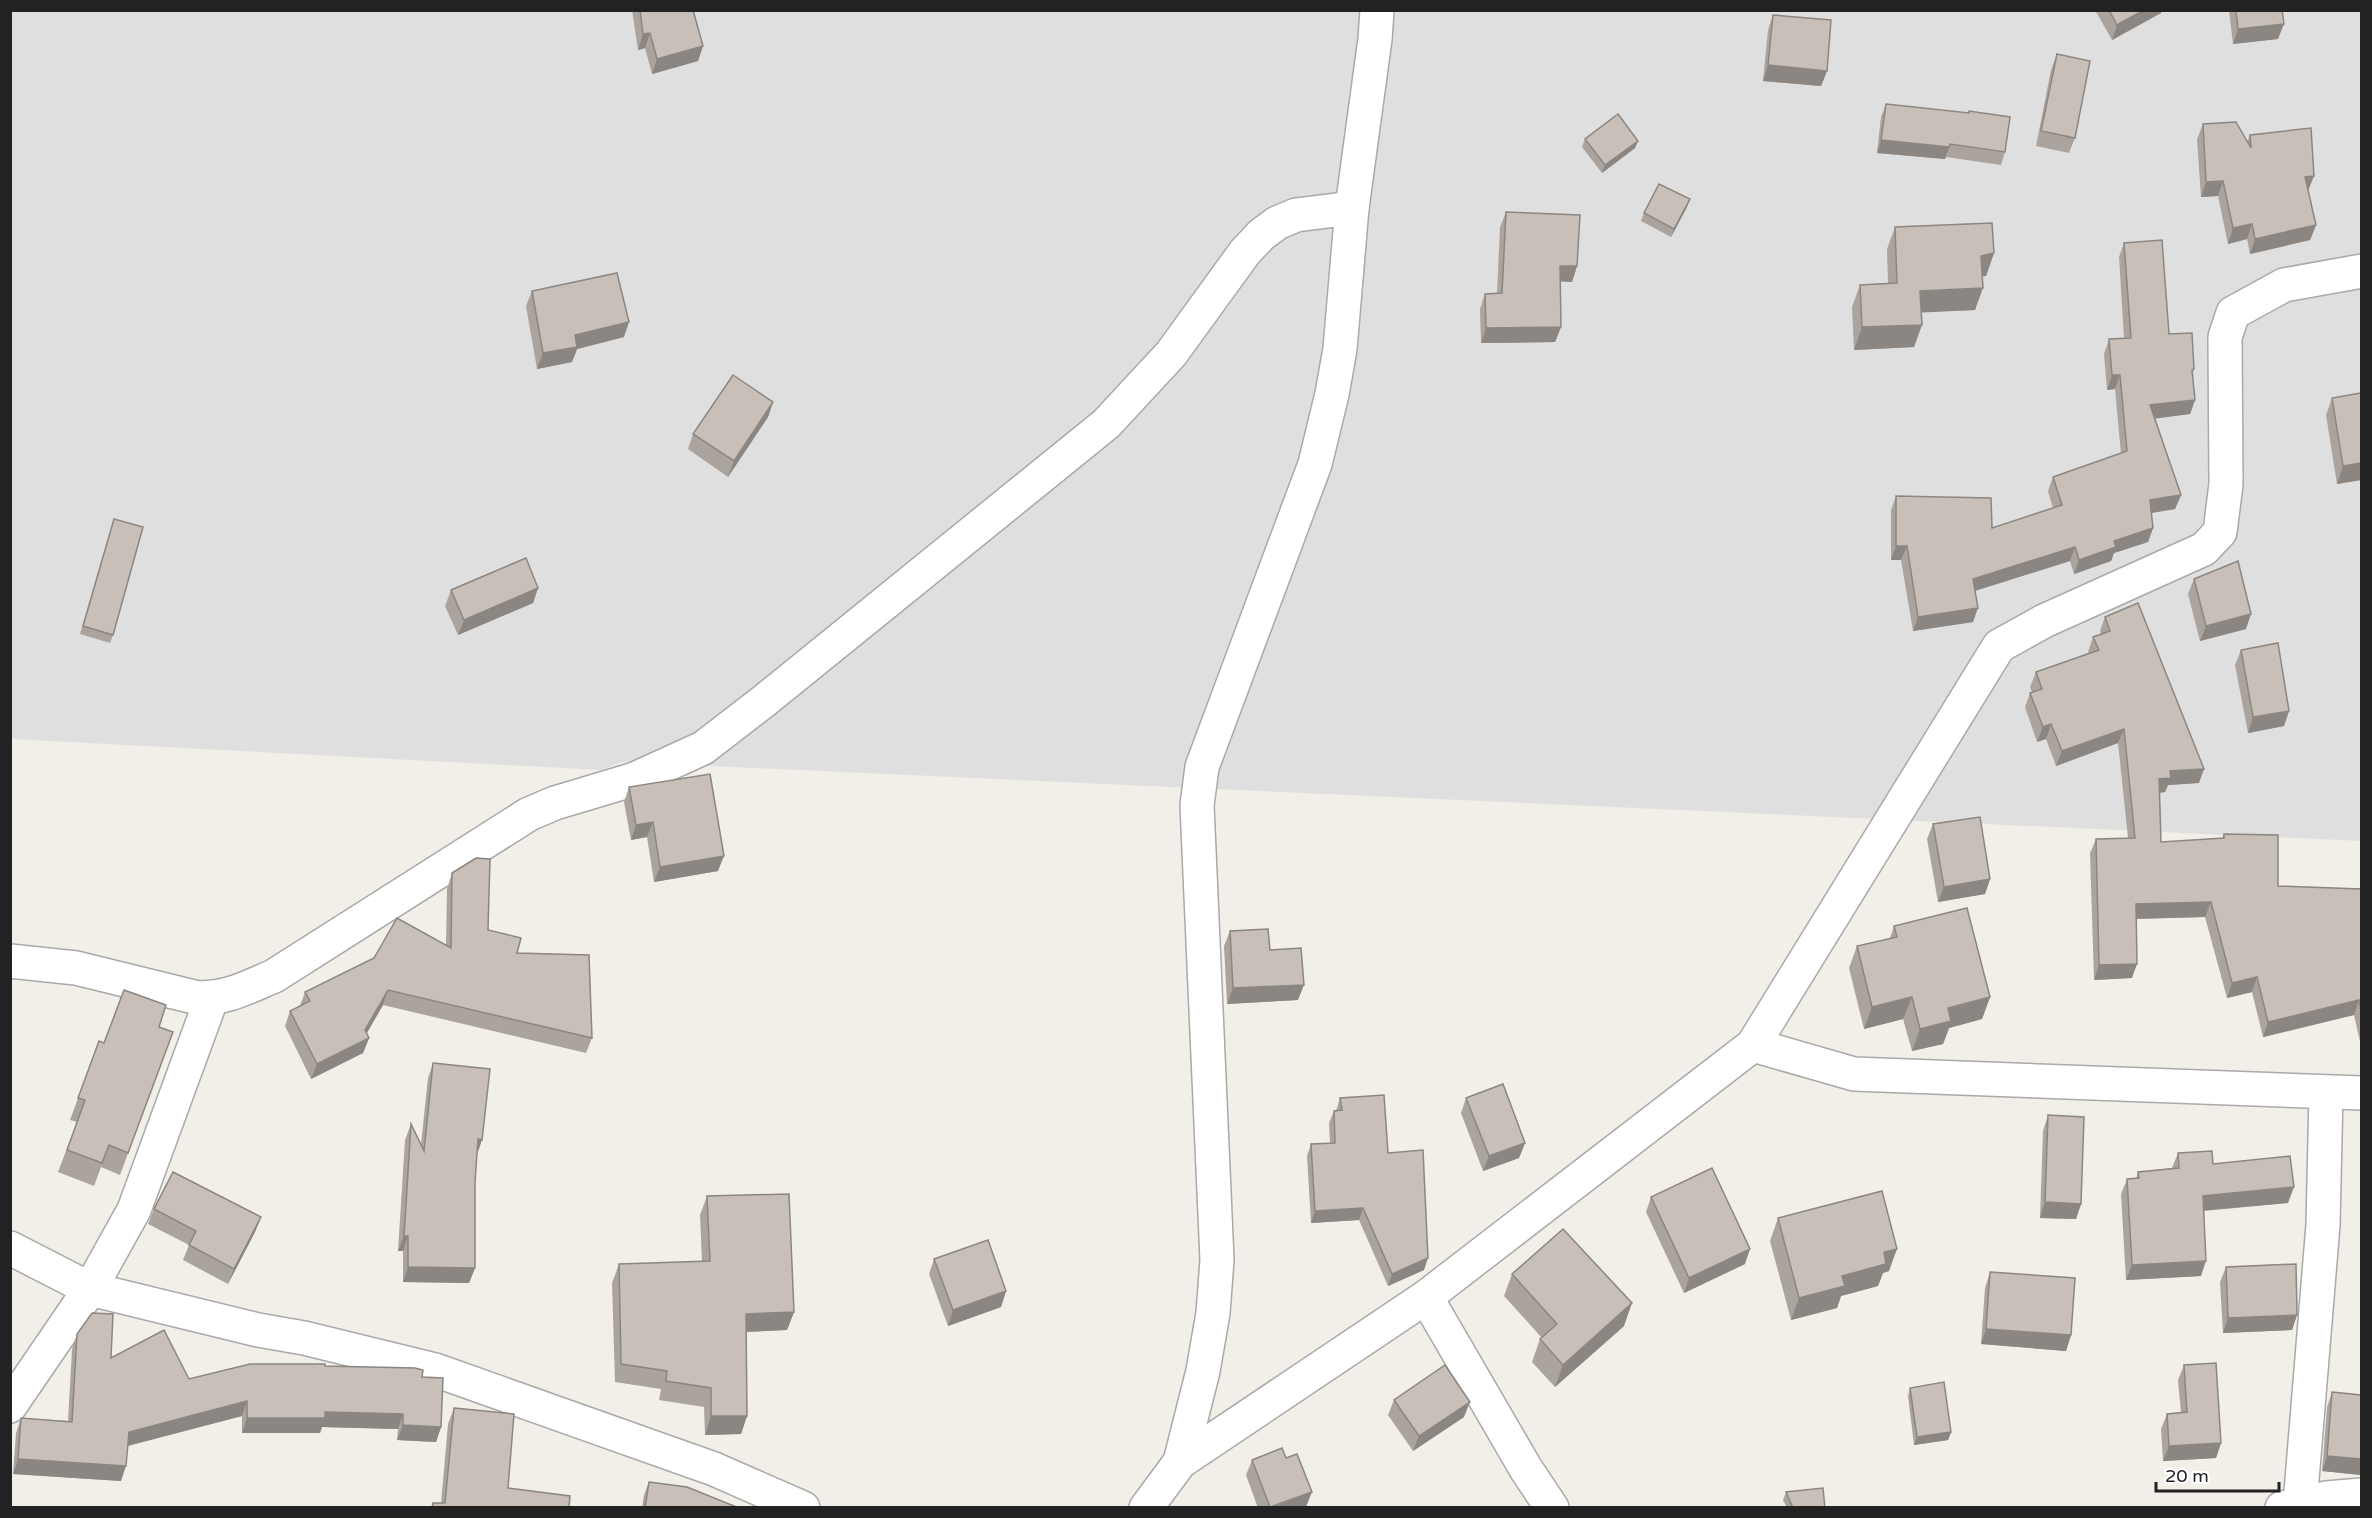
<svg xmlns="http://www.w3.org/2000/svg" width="2372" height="1518" viewBox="0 0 2372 1518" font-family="'Varela Round',sans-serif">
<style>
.residential{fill:#e0dfdf}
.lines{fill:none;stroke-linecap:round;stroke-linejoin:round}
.minor-casing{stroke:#a9a9a9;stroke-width:36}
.minor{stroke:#fff;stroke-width:33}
.wall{fill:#aba49e}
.shaded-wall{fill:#8b8681}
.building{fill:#c7bfb8;stroke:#8b8681;stroke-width:1.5}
</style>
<rect width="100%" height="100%" fill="#f2efe9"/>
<!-- residential -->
<polygon class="residential" points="10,11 2361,11 2361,841 622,762 601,770 11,739"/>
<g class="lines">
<!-- minor casing -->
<g class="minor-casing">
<g id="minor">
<path d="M10 961 76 968 194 997C223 1001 248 987 274 976L529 814 555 803 635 779 703 748 764 701 1106 424 1171 354 1245 252 1261 235 1277 223 1296 215 1352 208"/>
<polyline points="1753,1045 1854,1074 2362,1093"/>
<polyline points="10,1248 90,1289 258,1330 304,1338 435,1370 714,1469 803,1508"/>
<polyline points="1426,1297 1526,1469 1552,1508"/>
<polyline points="10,1406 90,1289 134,1210 211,1000"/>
<polyline points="1180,1462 1426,1297 1753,1045 1999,646 2044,621 2204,549 2220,532 2226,484 2225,337 2233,313 2284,285 2362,271"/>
<polyline points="2300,1504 2323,1225 2326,1093"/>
<polyline points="1146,1508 1180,1462 1203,1371 1213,1313 1217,1260 1197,805 1202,767 1315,464 1332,394 1340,349 1352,208 1375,39 1377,10"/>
<polyline points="2282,1508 2326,1498 2362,1495"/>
</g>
</g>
<!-- minor -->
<use href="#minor" class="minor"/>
</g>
<!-- wall -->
<g class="wall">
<polygon points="632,10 693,10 703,46 698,61 652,74 645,48 638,50"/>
<polygon points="2095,10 2162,10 2161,13 2112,40"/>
<polygon points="2229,10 2282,10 2278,39 2233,44"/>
<polygon points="1773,15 1827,71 1821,86 1763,81 1768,30"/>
<polygon points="2057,54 2075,138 2069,153 2036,146 2051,70"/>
<polygon points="1886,104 2005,152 2001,165 1946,157 1945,159 1877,153 1881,117"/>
<polygon points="2203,124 2247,142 2250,135 2308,191 2316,225 2310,240 2250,254 2247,239 2228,244 2218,196 2201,197 2197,139"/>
<polygon points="1585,139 1638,141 1635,148 1602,173 1582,147"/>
<polygon points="1687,207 1671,237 1641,221 1644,213"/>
<polygon points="1506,212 1577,266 1572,282 1560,281 1561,327 1555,342 1481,343 1480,309 1485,294 1497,293 1500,227"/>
<polygon points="1895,227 1994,253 1986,276 1983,276 1975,310 1921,312 1914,347 1854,350 1852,307 1860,285 1888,283 1887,249"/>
<polygon points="2124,243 2169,334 2194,369 2192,375 2195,400 2190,414 2155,418 2181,495 2175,509 2151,513 2153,528 2148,542 2114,553 2111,561 2074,574 2070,561 1975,591 1973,622 1913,631 1901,560 1891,560 1891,510 1896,496 1992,528 2053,508 2048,491 2053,477 2121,454 2115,389 2107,390 2104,354 2109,339 2124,338 2119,257"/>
<polygon points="532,291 624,337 577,349 572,362 537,369 526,306"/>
<polygon points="2332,398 2361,480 2337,484 2326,415"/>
<polygon points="773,402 768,417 728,477 688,449 693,434"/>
<polygon points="114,519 113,635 110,643 80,634"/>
<polygon points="2194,579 2246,629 2200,641 2188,594"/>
<polygon points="538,588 533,603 458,635 445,606 451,590"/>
<polygon points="2105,617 2199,783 2168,785 2165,792 2160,793 2161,842 2222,838 2224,834 2278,886 2361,889 2361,1046 2354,1015 2263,1037 2252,992 2227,998 2205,917 2136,919 2132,978 2094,980 2090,853 2096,839 2128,838 2118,743 2056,766 2046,739 2037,742 2025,707 2030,693 2032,692 2030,687 2036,672 2089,653 2088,652 2093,637 2101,634 2100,631"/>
<polygon points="2241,650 2289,711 2284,726 2248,733 2235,665"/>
<polygon points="629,787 718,871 654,882 647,837 631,840 624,802"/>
<polygon points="1933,824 1990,879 1985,894 1938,902 1927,839"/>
<polygon points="452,873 488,930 517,953 592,1038 586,1053 383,1005 367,1033 369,1038 363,1053 311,1079 285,1026 290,1011 300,1006 305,992 446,945 447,889"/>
<polygon points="1894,926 1990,997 1982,1019 1949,1028 1943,1044 1912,1051 1903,1019 1864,1029 1849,968 1857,946 1890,938"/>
<polygon points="1230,931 1270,950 1298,1000 1227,1004 1224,946"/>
<polygon points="159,1027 173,1032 120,1175 101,1167 94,1186 58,1172 77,1122 70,1120 99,1041 104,1043"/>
<polygon points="433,1063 477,1155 475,1182 475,1268 469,1283 403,1282 403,1251 398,1251 405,1140 411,1124 421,1144 428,1078"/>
<polygon points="1340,1098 1388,1153 1424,1270 1388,1286 1359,1220 1311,1223 1307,1156 1311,1144 1330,1143 1329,1123 1334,1111 1336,1111"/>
<polygon points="1466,1098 1525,1143 1519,1158 1483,1171 1461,1113"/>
<polygon points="2048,1115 2081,1204 2076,1219 2040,1218 2043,1131"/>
<polygon points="2178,1153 2213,1164 2288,1203 2204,1211 2201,1276 2126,1280 2121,1194 2127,1179 2136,1178 2138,1172 2172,1168"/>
<polygon points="707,1196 794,1312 787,1330 747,1332 747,1416 741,1434 705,1435 704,1407 659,1400 661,1389 615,1382 612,1283 619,1264 702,1262 700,1215"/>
<polygon points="1651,1197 1745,1264 1684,1293 1646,1212"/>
<polygon points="154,1209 261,1217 255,1232 228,1284 183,1260 189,1245 148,1224"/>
<polygon points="1778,1218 1889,1271 1883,1273 1878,1286 1841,1296 1837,1308 1791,1320 1770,1241"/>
<polygon points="934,1259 1006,1291 1001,1307 948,1326 929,1274"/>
<polygon points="2226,1267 2297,1315 2292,1330 2223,1333 2220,1282"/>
<polygon points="1990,1272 2071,1335 2066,1351 1981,1344 1985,1288"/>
<polygon points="1512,1274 1624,1326 1555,1387 1532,1362 1540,1339 1542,1338 1504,1296"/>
<polygon points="77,1334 111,1358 189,1379 325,1366 422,1377 441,1427 436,1442 397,1440 398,1429 322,1427 320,1433 242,1433 242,1416 128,1446 121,1481 13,1474 16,1433 21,1418 68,1421 72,1349"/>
<polygon points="2184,1365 2221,1443 2216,1458 2163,1461 2161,1429 2167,1414 2181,1413 2178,1380"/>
<polygon points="1910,1388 1951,1432 1948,1440 1914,1445 1908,1396"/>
<polygon points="2332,1392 2361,1395 2361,1475 2322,1471 2327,1407"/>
<polygon points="1394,1400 1464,1417 1413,1451 1388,1415"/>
<polygon points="454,1408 508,1488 569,1508 431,1508 433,1503 441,1503 448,1424"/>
<polygon points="1286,1458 1306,1507 1258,1508 1246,1475 1252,1460"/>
<polygon points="649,1482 739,1508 642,1508 644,1495"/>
<polygon points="1786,1492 1825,1508 1787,1508 1783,1500"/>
</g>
<!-- shaded-wall -->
<g class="shaded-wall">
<polygon points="2144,10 2162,10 2161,13 2112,40 2117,25"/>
<polygon points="2284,24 2278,39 2233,44 2238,29"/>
<polygon points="650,33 645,48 638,50 643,34"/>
<polygon points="703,46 698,61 652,74 657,59"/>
<polygon points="1768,65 1827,71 1821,86 1763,81"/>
<polygon points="1881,140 1949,147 1945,159 1877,153"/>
<polygon points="1638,141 1635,148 1602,173 1605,165"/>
<polygon points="2314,176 2308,191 2305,177"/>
<polygon points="2223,181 2218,196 2201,197 2206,182"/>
<polygon points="1690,199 1687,207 1671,237 1674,229"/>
<polygon points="2252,224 2247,239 2228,244 2233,228"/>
<polygon points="2316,225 2310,240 2250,254 2255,239"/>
<polygon points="1994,253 1986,276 1973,278 1981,256"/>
<polygon points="1560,266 1577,266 1572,282 1554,281"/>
<polygon points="1983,288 1975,310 1912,313 1920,291"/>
<polygon points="629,322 624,337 577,349 572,362 537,369 543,353 575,335"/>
<polygon points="1922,325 1914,347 1854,350 1862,327"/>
<polygon points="1561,327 1555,342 1481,343 1486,328"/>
<polygon points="2112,375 2120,375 2115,389 2107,390"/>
<polygon points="2195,400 2190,414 2145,420 2150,405"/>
<polygon points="773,402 768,417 728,477 734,461"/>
<polygon points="2361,463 2361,480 2337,484 2343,466"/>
<polygon points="2181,495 2175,509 2145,514 2150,500"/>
<polygon points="2153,528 2148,542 2114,553 2111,561 2074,574 2079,560 2114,541"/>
<polygon points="1896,546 1907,546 1901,560 1891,560"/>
<polygon points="2075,547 2070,561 1968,593 1973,579"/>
<polygon points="538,588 533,603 458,635 464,620"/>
<polygon points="1978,608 1973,622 1913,631 1918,617"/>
<polygon points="2251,614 2246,629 2200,641 2206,626"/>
<polygon points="2289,711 2284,726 2248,733 2253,717"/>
<polygon points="2051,724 2046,739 2037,742 2043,727"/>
<polygon points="2124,729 2118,743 2056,766 2062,751"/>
<polygon points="2204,769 2199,783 2168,785 2165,792 2154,793 2159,779 2170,771"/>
<polygon points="653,822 647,837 631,840 636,825"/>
<polygon points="724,856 718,871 654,882 660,867"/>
<polygon points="1990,879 1985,894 1938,902 1944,887"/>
<polygon points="2211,902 2205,917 2130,919 2136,904"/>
<polygon points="2137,964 2132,978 2094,980 2099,965"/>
<polygon points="2257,977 2252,992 2227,998 2232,983"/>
<polygon points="1304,985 1298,1000 1227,1004 1233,988"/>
<polygon points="388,990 383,1005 362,1041 369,1038 363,1053 311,1079 317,1064 365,1030"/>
<polygon points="1912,997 1903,1019 1864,1029 1872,1007"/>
<polygon points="1990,997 1982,1019 1949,1028 1943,1044 1912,1051 1920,1029 1948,1008"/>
<polygon points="2359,1000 2354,1015 2263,1037 2268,1022"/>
<polygon points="478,1139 482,1140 477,1155"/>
<polygon points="1525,1143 1519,1158 1483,1171 1489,1156"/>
<polygon points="2294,1187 2288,1203 2197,1211 2203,1196"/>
<polygon points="2045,1202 2081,1204 2076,1219 2040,1218"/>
<polygon points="1363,1208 1359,1220 1311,1223 1315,1211"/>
<polygon points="261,1217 255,1232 228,1284 234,1269"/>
<polygon points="404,1236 408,1236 403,1251 398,1251"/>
<polygon points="1750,1249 1745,1264 1684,1293 1689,1278"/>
<polygon points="1897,1249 1889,1271 1883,1273 1878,1286 1841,1296 1837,1308 1791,1320 1799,1298 1884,1252"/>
<polygon points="1428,1258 1424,1270 1388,1286 1392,1274"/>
<polygon points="2206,1261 2201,1276 2126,1280 2132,1265"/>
<polygon points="408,1267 475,1268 469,1283 403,1282"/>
<polygon points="1006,1291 1001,1307 948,1326 953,1310"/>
<polygon points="1632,1303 1624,1326 1555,1387 1563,1365"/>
<polygon points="794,1312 787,1330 740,1332 746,1314"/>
<polygon points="2297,1315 2292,1330 2223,1333 2228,1318"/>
<polygon points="1986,1329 2071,1335 2066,1351 1981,1344"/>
<polygon points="247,1401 242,1416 123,1447 129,1432"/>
<polygon points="1470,1402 1464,1417 1413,1451 1419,1436"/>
<polygon points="325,1412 403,1414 398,1429 322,1427 320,1433 242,1433 247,1418"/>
<polygon points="711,1416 747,1416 741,1434 705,1435"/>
<polygon points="403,1425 441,1427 436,1442 397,1440"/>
<polygon points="1951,1432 1948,1440 1914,1445 1917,1437"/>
<polygon points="2221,1443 2216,1458 2163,1461 2169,1446"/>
<polygon points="2327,1456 2361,1459 2361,1475 2322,1471"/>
<polygon points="18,1459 126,1466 121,1481 13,1474"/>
<polygon points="1312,1492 1306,1507 1270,1508"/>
</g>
<!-- building -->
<g class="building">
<polygon points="640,10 693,10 703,46 657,59 650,33 643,34"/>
<polygon points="2109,10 2144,10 2117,25"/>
<polygon points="2236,10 2282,10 2284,24 2238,29"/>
<polygon points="1773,15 1831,20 1827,71 1768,65"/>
<polygon points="2057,54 2090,61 2075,138 2041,131"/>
<polygon points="1886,104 1969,113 1969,111 2010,117 2005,152 1950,144 1949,147 1881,140"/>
<polygon points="1618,114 1638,141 1605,165 1585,139"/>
<polygon points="2236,122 2251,148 2250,135 2311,128 2314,176 2305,177 2316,225 2255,239 2252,224 2233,228 2223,181 2206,182 2203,124"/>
<polygon points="1659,184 1690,199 1674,229 1644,213"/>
<polygon points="1506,212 1580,215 1577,266 1560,266 1561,327 1486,328 1485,294 1502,293"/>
<polygon points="1992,223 1994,253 1981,256 1983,288 1920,291 1922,325 1862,327 1860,285 1897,283 1895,227"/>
<polygon points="2162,240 2169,334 2192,333 2194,369 2192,370 2195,400 2150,405 2181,495 2150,500 2153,528 2114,541 2116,547 2079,560 2075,547 1973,579 1978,608 1918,617 1907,546 1896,546 1896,496 1991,498 1992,528 2062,505 2053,477 2127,451 2120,375 2112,375 2109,339 2131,338 2124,243"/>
<polygon points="617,273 629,322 575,335 577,347 543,353 532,291"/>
<polygon points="733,375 773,402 734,461 693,434"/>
<polygon points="2361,393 2361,463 2343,466 2332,398"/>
<polygon points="114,519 143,527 113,635 83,626"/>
<polygon points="526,558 538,588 464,620 451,590"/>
<polygon points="2238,561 2251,614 2206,626 2194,579"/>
<polygon points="2138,603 2204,769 2170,771 2171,778 2159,779 2161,842 2224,838 2224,834 2278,835 2278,886 2361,889 2361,1010 2359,1000 2268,1022 2257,977 2232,983 2211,902 2136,904 2137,964 2099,965 2096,839 2135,838 2124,729 2062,751 2051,724 2043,727 2030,693 2042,689 2036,672 2099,650 2093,637 2110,631 2105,617"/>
<polygon points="2278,643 2289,711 2253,717 2241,650"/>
<polygon points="710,774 724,856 660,867 653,822 636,825 629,787"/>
<polygon points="1980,817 1990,879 1944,887 1933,824"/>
<polygon points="476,858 490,859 488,930 521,938 517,953 589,955 592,1038 388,990 365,1030 369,1038 317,1064 290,1011 310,1001 305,992 374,958 397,918 451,948 452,873"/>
<polygon points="1967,908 1990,997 1948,1008 1951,1021 1920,1029 1912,997 1872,1007 1857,946 1897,937 1894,926"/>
<polygon points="1268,929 1270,950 1301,948 1304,985 1233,988 1230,931"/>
<polygon points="124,990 166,1005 159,1027 173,1032 128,1153 109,1145 102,1163 67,1150 85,1100 78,1098 99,1041 104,1043"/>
<polygon points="433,1063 490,1069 482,1140 478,1139 475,1182 475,1268 408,1267 408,1236 404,1236 411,1124 424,1151"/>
<polygon points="1503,1084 1525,1143 1489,1156 1466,1098"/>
<polygon points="1384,1095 1388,1153 1423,1150 1428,1258 1392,1274 1363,1208 1315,1211 1311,1144 1335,1143 1334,1111 1342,1110 1340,1098"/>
<polygon points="2048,1115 2084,1117 2081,1204 2045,1202"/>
<polygon points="2212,1151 2213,1164 2290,1156 2294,1187 2203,1196 2206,1261 2132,1265 2127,1179 2139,1178 2138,1172 2179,1168 2178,1153"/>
<polygon points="1712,1168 1750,1249 1689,1278 1651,1197"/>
<polygon points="173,1172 261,1217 234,1269 189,1245 196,1231 154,1209"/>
<polygon points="1882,1191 1897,1249 1884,1252 1886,1264 1842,1276 1845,1286 1799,1298 1778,1218"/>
<polygon points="789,1194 794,1312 746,1314 747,1416 711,1416 711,1388 666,1381 667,1371 621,1364 619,1264 710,1261 707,1196"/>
<polygon points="1563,1229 1632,1303 1563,1365 1540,1339 1557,1324 1512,1274"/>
<polygon points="988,1240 1006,1291 953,1310 934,1259"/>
<polygon points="2296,1264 2297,1315 2228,1318 2226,1267"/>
<polygon points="1990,1272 2075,1278 2071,1335 1986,1329"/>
<polygon points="92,1313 113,1314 111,1358 164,1330 189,1379 250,1364 325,1364 325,1366 415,1368 423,1370 422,1377 443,1378 441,1427 403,1425 403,1414 325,1412 325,1418 247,1418 247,1401 129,1432 126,1466 18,1459 21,1418 72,1422 77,1334"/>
<polygon points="2216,1363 2221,1443 2169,1446 2167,1414 2187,1412 2184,1365"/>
<polygon points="1445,1365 1470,1402 1419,1436 1394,1400"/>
<polygon points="1944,1382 1951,1432 1917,1437 1910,1388"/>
<polygon points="2332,1392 2361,1395 2361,1459 2327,1456"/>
<polygon points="454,1408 514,1414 508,1488 570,1496 569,1508 432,1508 433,1503 445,1503"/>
<polygon points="1282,1448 1286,1458 1297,1454 1312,1492 1270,1507 1252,1460"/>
<polygon points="649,1482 687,1487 739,1508 645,1508"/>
<polygon points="1823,1488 1825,1508 1793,1508 1786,1492"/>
</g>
<!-- border -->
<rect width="2372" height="1518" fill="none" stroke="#222222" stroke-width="24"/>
<!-- scale -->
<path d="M2156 1482v9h123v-9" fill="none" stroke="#222222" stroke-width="3"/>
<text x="2165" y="1482" font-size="18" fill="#222222" stroke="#ffffff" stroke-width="4.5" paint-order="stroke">20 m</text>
</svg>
